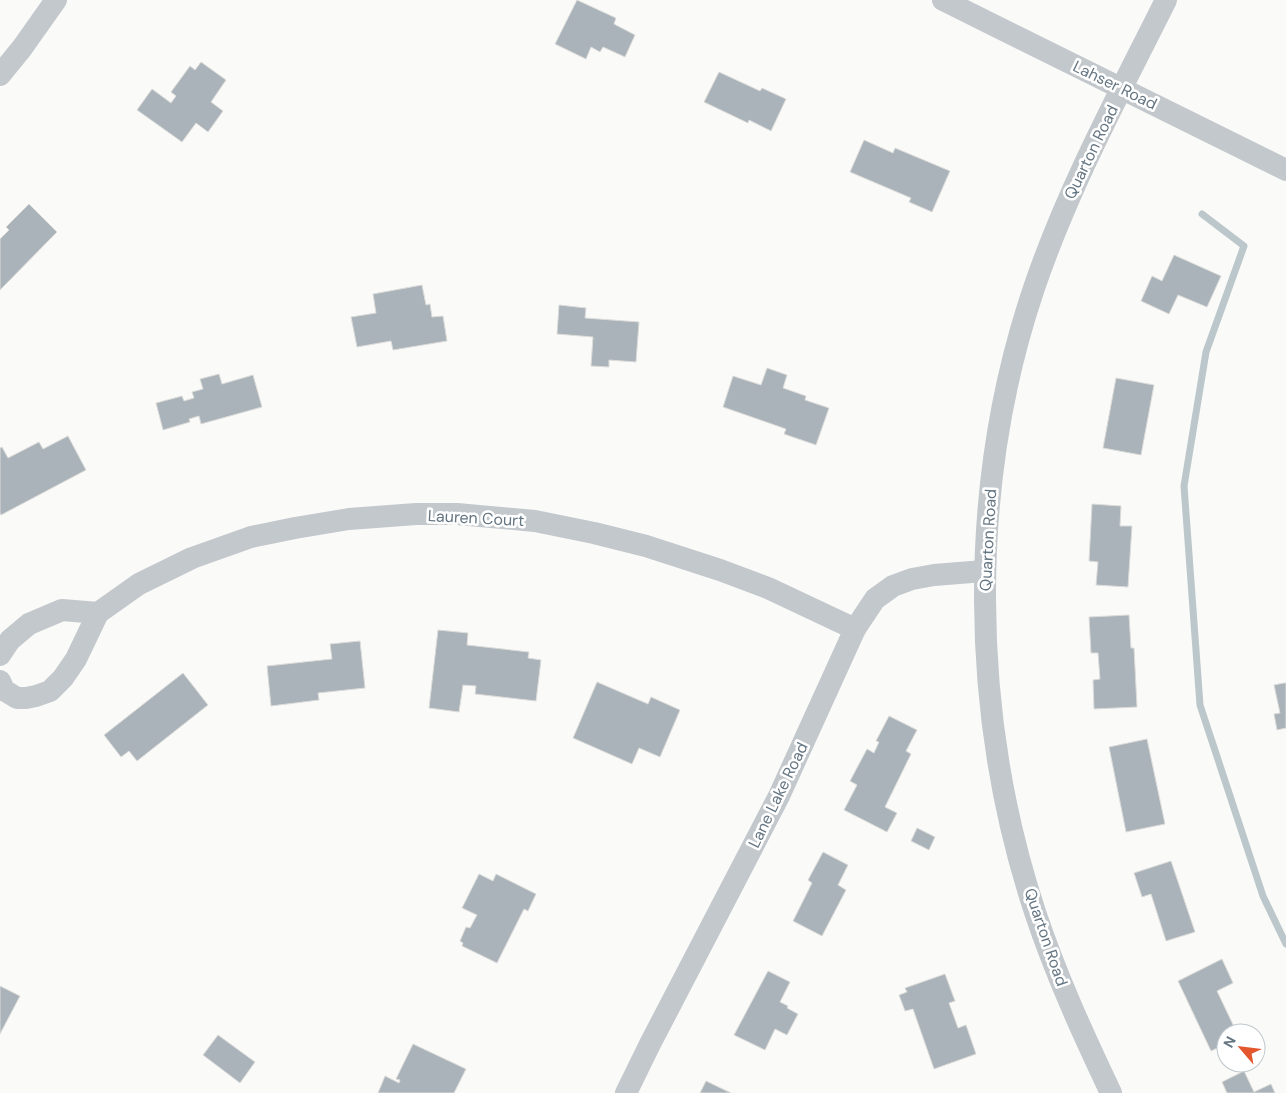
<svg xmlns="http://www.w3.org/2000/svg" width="1286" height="1093" viewBox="0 0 1286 1093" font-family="'DM Sans',sans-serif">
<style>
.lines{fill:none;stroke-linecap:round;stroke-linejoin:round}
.stream{stroke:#bbc7cb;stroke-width:7}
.building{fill:#aab3b9;stroke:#dcdcda}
.minor{stroke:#c3c8cc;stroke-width:22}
.labels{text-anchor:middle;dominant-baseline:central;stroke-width:5;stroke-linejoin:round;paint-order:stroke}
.street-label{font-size:16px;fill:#657683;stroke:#fff}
</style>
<rect width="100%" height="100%" fill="#fafaf8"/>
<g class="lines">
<!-- stream -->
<polyline class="stream" points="1202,214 1244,246 1206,352 1184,486 1200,705 1263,896 1286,944"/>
</g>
<!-- building -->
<g class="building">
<polygon points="577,0 616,18 614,24 635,35 625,57 603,47 600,52 591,47 586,59 555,44"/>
<polygon points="201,62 226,80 211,102 223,111 208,132 196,123 182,142 137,110 152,89 171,103 176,96 171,92 190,66 195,70"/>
<polygon points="719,72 760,91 762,88 786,99 771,131 749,120 748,123 704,102"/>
<polygon points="864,140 893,153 895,148 950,171 932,212 909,202 911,198 850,172"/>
<polygon points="29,204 57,232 0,290 0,239 9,230 6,227"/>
<polygon points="1174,255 1221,276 1207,307 1178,295 1169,314 1141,301 1152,276 1162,281"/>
<polygon points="422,285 426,305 430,304 432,317 443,316 447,341 393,350 391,341 357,347 351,317 376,313 373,294"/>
<polygon points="559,305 586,308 585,318 639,322 636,362 609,360 609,367 591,366 593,337 557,334"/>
<polygon points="767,368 787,375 783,388 806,396 805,400 829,408 816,445 784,434 786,429 723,407 733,376 761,385"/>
<polygon points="219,374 222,384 253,375 262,407 201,424 199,416 189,419 190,422 163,430 156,403 182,396 184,401 194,398 192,392 203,389 200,379"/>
<polygon points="1116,378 1154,385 1141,455 1103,448"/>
<polygon points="68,436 86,470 1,515 0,513 0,448 2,447 8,458 39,442 43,449"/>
<polygon points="1092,504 1121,506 1120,526 1132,526 1128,587 1096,585 1098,562 1089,561"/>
<polygon points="1129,615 1131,648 1134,648 1137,707 1094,709 1093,680 1100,679 1098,653 1091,653 1089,617"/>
<polygon points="438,630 468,633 467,645 529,652 528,658 541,660 536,701 475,694 476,686 463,685 459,712 429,708"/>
<polygon points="360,641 365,688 318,693 319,700 271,706 267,666 332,659 330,644"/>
<polygon points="183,673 208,705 137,761 129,751 121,757 104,735"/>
<polygon points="597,682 648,704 651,697 680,710 660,757 639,748 632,764 573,738"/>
<polygon points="1284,683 1286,683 1286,728 1277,730 1274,714 1280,713 1274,685"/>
<polygon points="889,716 917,730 906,751 911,754 885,807 897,813 887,832 844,810 857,785 850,781 867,749 874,753 879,742 876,741"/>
<polygon points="1147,739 1165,824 1126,832 1109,747"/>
<polygon points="917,828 935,837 929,850 911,841"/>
<polygon points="823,852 848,865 838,885 846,890 822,936 793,921 812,883 808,880"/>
<polygon points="1171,861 1195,932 1166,941 1151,894 1142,897 1134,873"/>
<polygon points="479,874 493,881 496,874 536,894 528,911 524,909 497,963 462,946 463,943 460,941 466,927 470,928 477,915 462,908"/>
<polygon points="1222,959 1233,983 1217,991 1237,1033 1226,1033 1226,1044 1211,1051 1178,981"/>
<polygon points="768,971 790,982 780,1002 788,1006 787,1008 798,1014 787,1035 775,1029 765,1050 734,1035"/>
<polygon points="945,974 955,1001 949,1003 958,1028 966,1025 976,1054 934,1069 913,1009 905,1011 899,995 907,992 905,988"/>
<polygon points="0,986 20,996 0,1034"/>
<polygon points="218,1035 255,1062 240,1083 203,1055"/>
<polygon points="413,1044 466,1069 454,1093 378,1093 385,1076 399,1083 400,1080 396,1079"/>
<polygon points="1244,1071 1254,1092 1271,1084 1275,1093 1227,1093 1222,1082"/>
<polygon points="706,1081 731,1093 700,1093"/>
</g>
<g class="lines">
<!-- minor -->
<g class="minor">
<polyline points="943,0 1286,170"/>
<polyline points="0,75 22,48 56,0"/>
<polyline points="0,655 10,640 29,624 62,610 98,613"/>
<polyline points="0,681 4,690 17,698 26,698 36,696 50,691 63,678 76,659 98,613 139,584 192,558 251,537 295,528 349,519 416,514 457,514 535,521 594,533 646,546 720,570 768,588 855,629"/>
<polyline points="626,1093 650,1044 779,796 855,629 875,599 893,586 912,579 934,575 984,571"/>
<path d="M1111 1093C1083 1034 1056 975 1035 912 970 715 967 486 1034 288 1068 188 1119 94 1166 0"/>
</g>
</g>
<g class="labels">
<!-- street labels -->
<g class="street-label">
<text transform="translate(1115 85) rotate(26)">Lahser Road</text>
<text transform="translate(1091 152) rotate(-64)">Quarton Road</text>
<text transform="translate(476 518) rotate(3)">Lauren Court</text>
<text transform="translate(988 540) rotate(-87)">Quarton Road</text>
<text transform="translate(778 795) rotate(-64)">Lane Lake Road</text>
<text transform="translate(1046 937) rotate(71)">Quarton Road</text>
</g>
</g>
<!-- north arrow -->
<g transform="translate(1241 1048) rotate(298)"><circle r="24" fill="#ffffff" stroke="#c1c8cd"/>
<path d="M0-4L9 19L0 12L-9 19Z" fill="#e4572e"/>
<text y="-8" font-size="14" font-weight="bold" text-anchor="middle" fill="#657683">N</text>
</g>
</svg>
